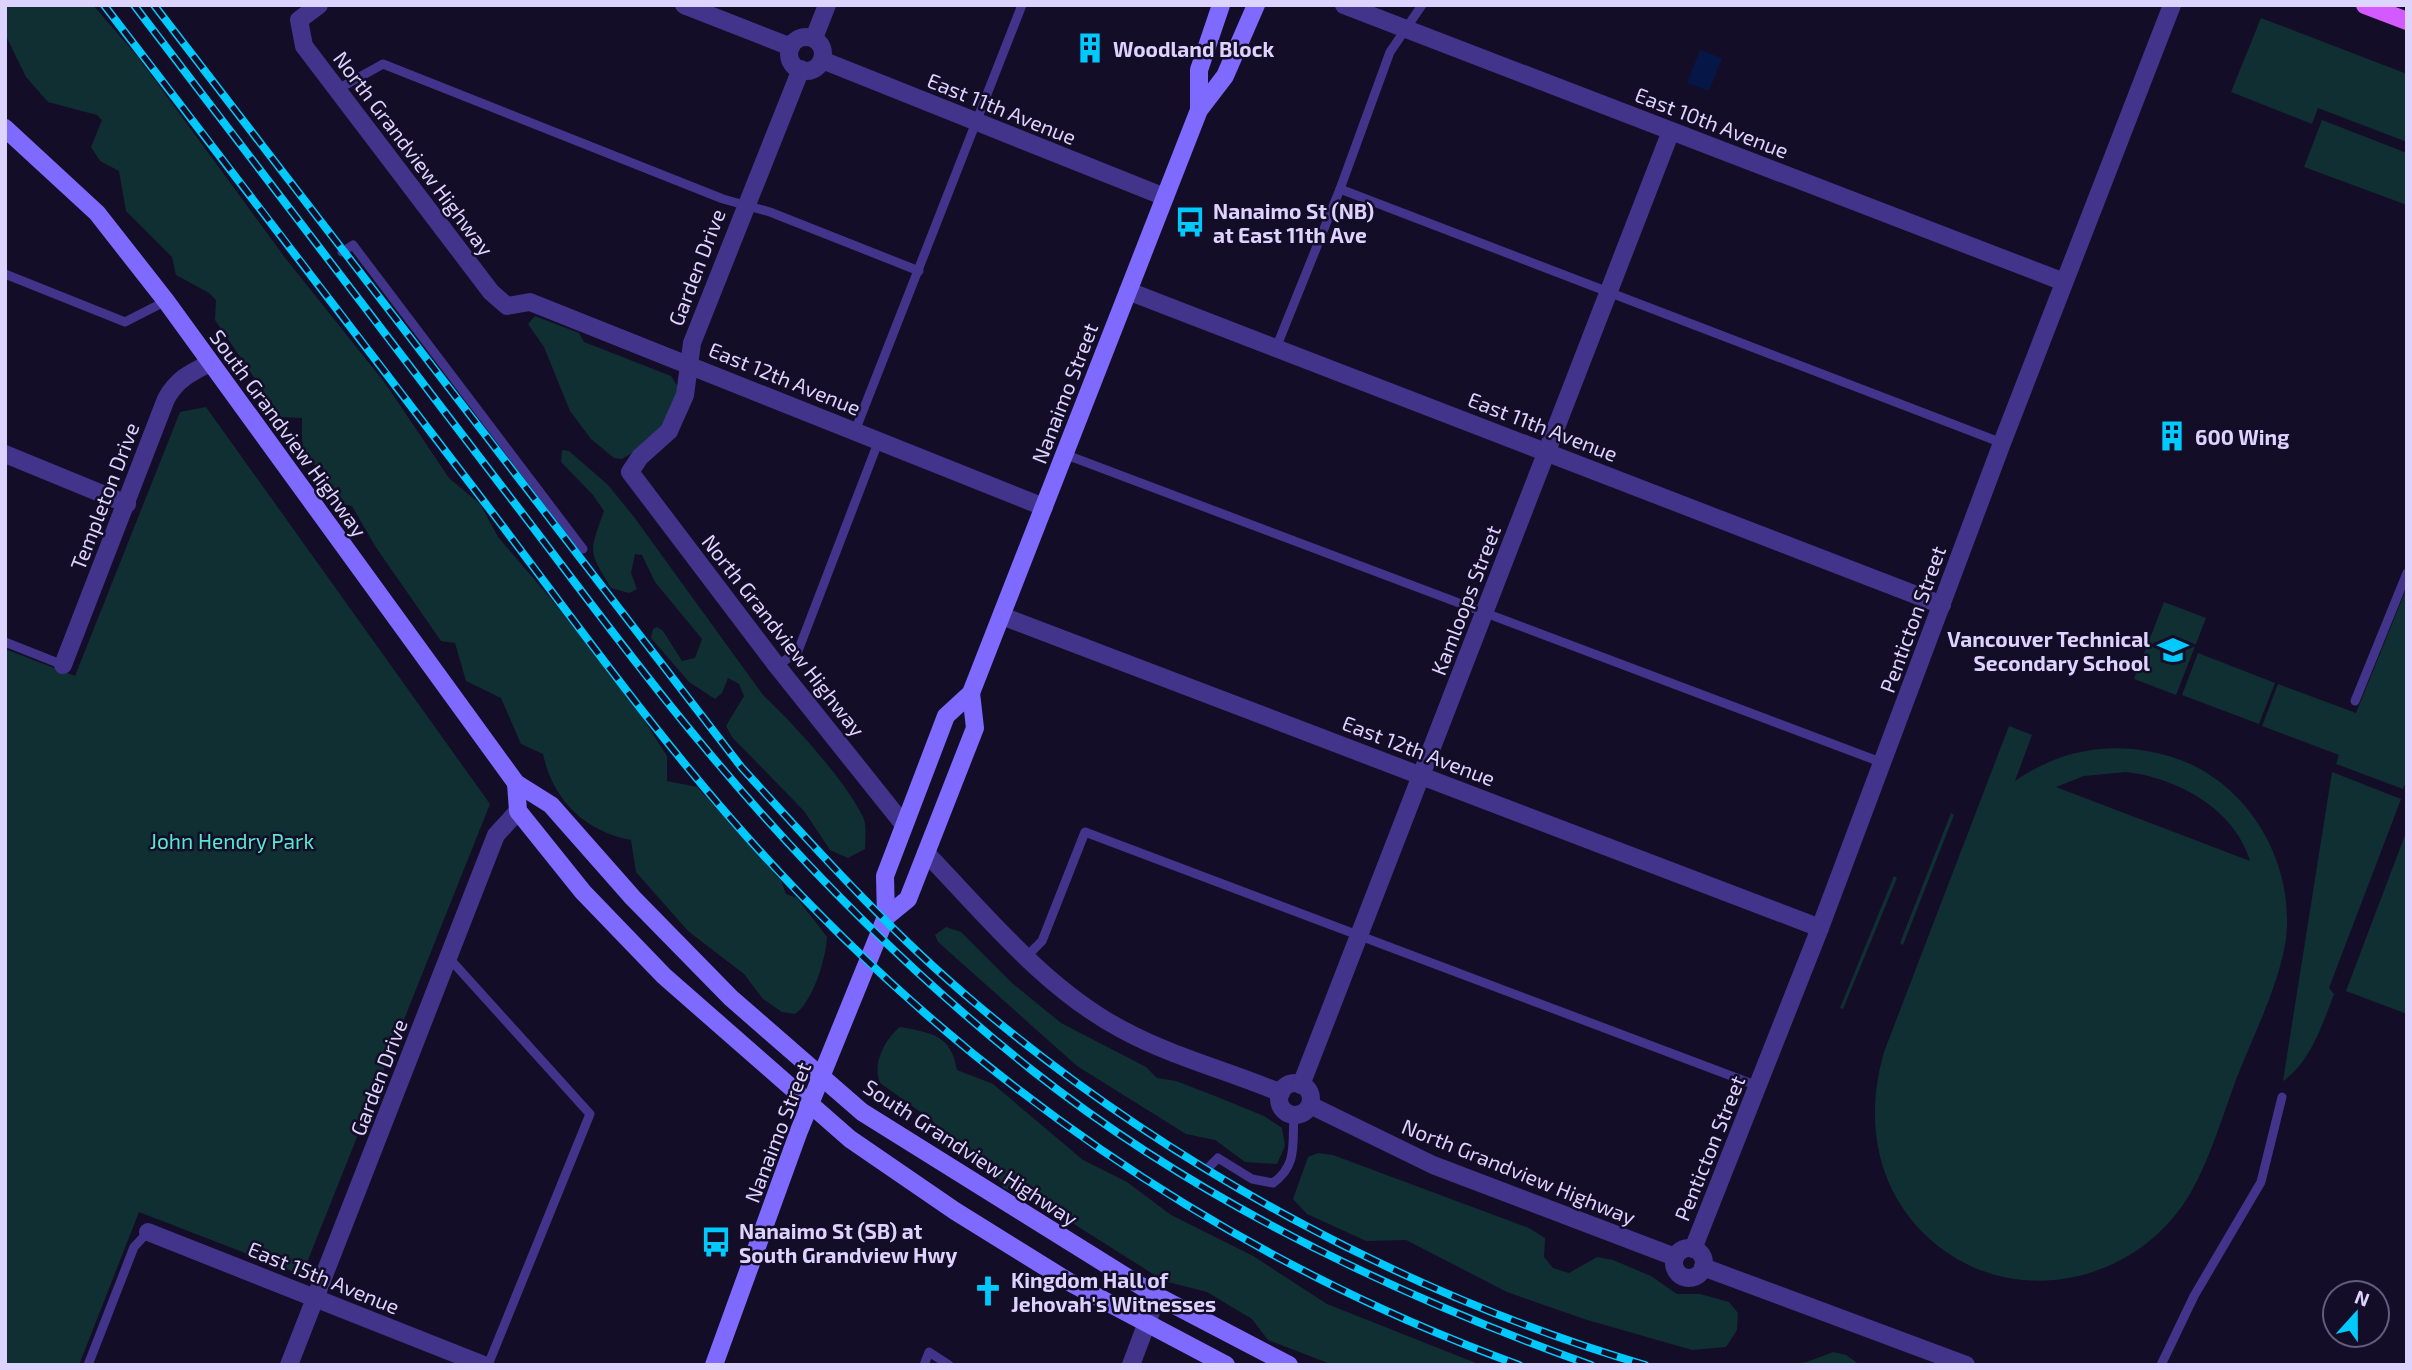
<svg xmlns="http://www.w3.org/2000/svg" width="2412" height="1370" viewBox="0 0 2412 1370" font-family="'Exo 2',sans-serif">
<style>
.green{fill:#102f32;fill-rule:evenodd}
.water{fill:#061747}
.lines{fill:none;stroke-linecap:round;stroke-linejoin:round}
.lane{stroke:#41348a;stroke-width:9}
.street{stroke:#41348a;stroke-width:18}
.secondary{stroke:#7e6aff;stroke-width:18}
.primary{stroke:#d35aff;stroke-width:18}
.rail-casing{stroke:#00c9fe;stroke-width:8}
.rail{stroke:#140d27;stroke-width:5;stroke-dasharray:16;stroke-linecap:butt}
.labels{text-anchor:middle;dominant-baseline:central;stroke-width:5;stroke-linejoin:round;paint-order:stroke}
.poi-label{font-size:21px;font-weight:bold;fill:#ddd3ff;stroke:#140d27;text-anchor:start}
.street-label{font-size:21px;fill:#ddd3ff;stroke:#140d27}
.park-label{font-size:21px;fill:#55e9d4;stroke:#140d27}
</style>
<rect width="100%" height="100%" fill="#140d27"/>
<!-- green -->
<g class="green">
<path d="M5 5H93L138 57 286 259 385 383 449 478 480 504 498 537 552 600 640 714 667 756V781L697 787 781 881 786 894 797 898 827 937C826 958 813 1002 795 1014L782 1012 763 999 744 974 688 931 636 872 631 840C584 831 553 800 543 754L521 744 501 698 466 681 455 643 441 641 375 546 352 506C329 503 328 488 323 468 299 463 302 438 302 418L281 417 215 320 216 300 209 293 176 275 172 257 126 211 119 171 100 161 91 147 102 120 97 115 48 102 26 77 5 34Z"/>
<polygon points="2261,18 2407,74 2407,142 2318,108 2312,124 2231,92"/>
<polygon points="2322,120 2407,153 2407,205 2304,167"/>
<polygon points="535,316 579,333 584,342 671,376 680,390 656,438 622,459 614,458 591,439 570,411 544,347 528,324"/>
<polygon points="206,407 490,804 302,1275 139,1212 79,1365 5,1365 5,649 75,676 180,412"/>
<path d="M562 450 569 451 608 485 634 517 763 695C793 723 845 780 863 817 867 825 865 840 865 849L848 858 830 850 804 811 732 737 726 726 744 696 739 684 728 678 722 693 715 699 689 682 651 638 653 629 657 627 663 631 682 661 695 658 702 639 655 582 642 555 635 554 631 573 637 589 629 593 611 588C588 550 589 553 604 511L593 495 561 462Z"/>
<polygon points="2407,587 2407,780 2403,789 2336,764 2339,755 2262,726 2278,684 2356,713"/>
<polygon points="2164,602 2206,618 2176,695 2134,679"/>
<polygon points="2198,653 2275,683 2259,724 2182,695"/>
<path d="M2009 726 2032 735 2015 781C2062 748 2117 740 2172 757 2253 782 2302 874 2283 955 2273 997 2253 1037 2237 1077 2223 1114 2211 1157 2191 1192 2139 1283 2014 1312 1932 1241 1876 1192 1864 1121 1884 1052ZM2126 772C2177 778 2234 808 2250 861L2056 787 2084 776Z"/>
<path d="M2332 772 2401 799 2329 988 2334 994C2323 1023 2310 1063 2283 1081Z"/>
<polygon points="1951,813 1954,815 1903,945 1900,943"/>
<polygon points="2407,830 2407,1014 2346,991"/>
<polygon points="1894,876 1897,878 1843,1009 1840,1008"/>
<polygon points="946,927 961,932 1012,983 1061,1023 1146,1067 1157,1078 1176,1081 1215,1096 1264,1116 1282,1128 1285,1146 1277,1164 1245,1162 1215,1140 1186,1134 1077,1066 938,942 935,935"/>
<path d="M900 1027C931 1033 951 1034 957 1070L993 1084 1083 1160 1127 1182 1171 1215 1253 1256 1327 1304 1481 1365H1333L1268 1340 1252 1319 1207 1292 1164 1281 1036 1200 1003 1188 996 1173 982 1170 943 1141 933 1121 880 1083C872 1064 885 1039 900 1027Z"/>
<polygon points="1318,1153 1333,1155 1529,1228 1545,1238 1544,1257 1553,1268 1569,1273 1597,1257 1613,1260 1651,1276 1677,1294 1700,1294 1729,1302 1738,1313 1737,1330 1726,1347 1692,1350 1584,1319 1507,1292 1406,1240 1366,1241 1307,1214 1293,1199 1308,1157"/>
<polygon points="1833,1352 1846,1355 1860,1365 1784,1365 1807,1362"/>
</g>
<!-- water -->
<polygon class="water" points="1700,50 1722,58 1709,91 1687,83"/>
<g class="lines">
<!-- lane -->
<g class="lane">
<polyline points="338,89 383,64 723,199 770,212 919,271"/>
<polyline points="1340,189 2002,443"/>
<polyline points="342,252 353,245 583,549"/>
<polyline points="5,274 125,322 166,301"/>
<polyline points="1276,348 1340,189 1390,52 1422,5"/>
<polyline points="855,431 1022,5"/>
<polyline points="1064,454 1883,763"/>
<polyline points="5,642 63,665"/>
<polyline points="777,666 798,651 879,440"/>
<polyline points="2355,701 2407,573"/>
<polyline points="1026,957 1042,941 1085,832 1758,1086"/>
<polyline points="449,958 590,1114 488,1365"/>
<path d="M1208 1168 1218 1158 1252 1179 1273 1183C1298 1165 1292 1144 1294 1115"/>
<polyline points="88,1365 134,1247 148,1232"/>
<polyline points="924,1365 929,1352 949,1365"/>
<polyline points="2161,1365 2194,1296 2261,1182 2282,1097"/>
</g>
<!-- street -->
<g class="street">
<polyline points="319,5 299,20 304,46 491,292 507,306 530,302 1044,507"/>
<polyline points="684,5 791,47"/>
<polyline points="1344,5 2064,282"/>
<circle cx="806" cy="54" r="17"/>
<polyline points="814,38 827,5"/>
<polyline points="822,60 1165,197"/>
<polyline points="801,69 692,343 685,395 669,431 640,457 630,472 777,666 904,825"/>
<polyline points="1128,291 1942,605"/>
<polyline points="5,454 127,504"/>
<polyline points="1002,616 1820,928"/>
<path d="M63 665 166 399C177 379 190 373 210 363"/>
<path d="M926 853C986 915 1045 989 1123 1030 1173 1057 1229 1071 1281 1093"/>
<circle cx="1295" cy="1099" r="16"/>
<polyline points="1301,1085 1671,131"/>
<polyline points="1310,1105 1433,1165 1675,1257"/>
<polyline points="148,1232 484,1365"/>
<circle cx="1689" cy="1263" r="15"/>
<polyline points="1693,1249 1820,928 2002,443 2172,5"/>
<polyline points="1703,1267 1966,1365"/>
<polyline points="289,1365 496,835 518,811"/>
<polyline points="1131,1365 1157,1296"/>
</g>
<!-- secondary -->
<g class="secondary">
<polyline points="1199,110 1199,70 1221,5"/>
<polyline points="5,128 97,213 166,301 516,783 551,805 633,898 731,998 862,1112 1157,1296 1289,1365"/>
<polyline points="516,783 518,811 583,892 664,976 850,1139 955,1211 1071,1283 1226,1365"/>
<polyline points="886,917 908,899 975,728 971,693"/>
<polyline points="714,1365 799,1131 886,917 885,876 946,716 971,693 1199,110 1225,76 1256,5"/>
</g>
<!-- primary -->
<polyline class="primary" points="2365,5 2407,21"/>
<!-- rail casing -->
<g class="rail-casing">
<g id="rail">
<path d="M104 5C230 169 356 334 482 499 569 613 653 732 748 838 958 1074 1222 1257 1519 1365"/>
<path d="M134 5C258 167 382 330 506 492 570 575 632 661 700 742 799 862 911 974 1033 1071 1198 1201 1394 1295 1591 1365"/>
<path d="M154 5 742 768C816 849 890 932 975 1003 1167 1165 1403 1294 1645 1365"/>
</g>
</g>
<!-- rail -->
<use href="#rail" class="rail"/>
</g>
<!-- icons -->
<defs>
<g id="building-bare" transform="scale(2.415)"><path d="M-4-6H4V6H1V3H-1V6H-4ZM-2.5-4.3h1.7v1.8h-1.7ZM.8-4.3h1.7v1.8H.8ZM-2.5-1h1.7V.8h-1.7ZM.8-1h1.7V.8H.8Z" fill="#00c9fe" stroke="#140d27" stroke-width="2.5" paint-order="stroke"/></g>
<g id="bus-bare" transform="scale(2.415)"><path d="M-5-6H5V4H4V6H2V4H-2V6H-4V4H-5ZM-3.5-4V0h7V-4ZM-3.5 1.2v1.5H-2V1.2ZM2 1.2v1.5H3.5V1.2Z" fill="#00c9fe" stroke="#140d27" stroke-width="2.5" paint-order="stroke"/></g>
<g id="school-bare" transform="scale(2.415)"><path d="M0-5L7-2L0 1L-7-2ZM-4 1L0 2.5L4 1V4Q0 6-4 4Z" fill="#00c9fe" stroke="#140d27" stroke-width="2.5" paint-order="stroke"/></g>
<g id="church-bare" transform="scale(2.415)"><path d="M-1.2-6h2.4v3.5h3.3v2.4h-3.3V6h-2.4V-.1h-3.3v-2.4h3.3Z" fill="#00c9fe" stroke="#140d27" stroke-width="2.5" paint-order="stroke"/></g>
</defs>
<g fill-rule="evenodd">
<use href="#building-bare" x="1090" y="48"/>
<use href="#bus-bare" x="1190" y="222"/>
<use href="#building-bare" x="2172" y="436"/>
<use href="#school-bare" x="2173" y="650"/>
<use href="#bus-bare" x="716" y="1242"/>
<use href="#church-bare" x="988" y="1291"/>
</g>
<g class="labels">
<!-- poi labels -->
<g class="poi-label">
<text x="1113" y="48">Woodland Block</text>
<text x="1213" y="210">Nanaimo St (NB)<tspan x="1213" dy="24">at East 11th Ave</tspan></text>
<text x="2195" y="436">600 Wing</text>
<text x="2150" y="638" text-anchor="end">Vancouver Technical<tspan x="2150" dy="24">Secondary School</tspan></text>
<text x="739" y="1230">Nanaimo St (SB) at<tspan x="739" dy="24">South Grandview Hwy</tspan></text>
<text x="1011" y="1279">Kingdom Hall of<tspan x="1011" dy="24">Jehovah's Witnesses</tspan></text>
</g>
<!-- street labels -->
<g class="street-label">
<text transform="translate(1002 108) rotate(22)">East 11th Avenue</text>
<text transform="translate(1712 122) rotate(21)">East 10th Avenue</text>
<text transform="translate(414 153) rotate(53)">North Grandview Highway</text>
<text transform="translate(696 267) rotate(-69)">Garden Drive</text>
<text transform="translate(785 378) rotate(22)">East 12th Avenue</text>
<text transform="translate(1064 393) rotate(-69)">Nanaimo Street</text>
<text transform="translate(1543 426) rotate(21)">East 11th Avenue</text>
<text transform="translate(289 433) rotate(54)">South Grandview Highway</text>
<text transform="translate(104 496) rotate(-69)">Templeton Drive</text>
<text transform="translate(1465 600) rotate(-69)">Kamloops Street</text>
<text transform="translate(1912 619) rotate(-70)">Penticton Street</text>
<text transform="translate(784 635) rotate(52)">North Grandview Highway</text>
<text transform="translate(1419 750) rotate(21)">East 12th Avenue</text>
<text transform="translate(378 1077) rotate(-69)">Garden Drive</text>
<text transform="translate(777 1132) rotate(-69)">Nanaimo Street</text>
<text transform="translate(1709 1148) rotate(-68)">Penticton Street</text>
<text transform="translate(971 1152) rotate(33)">South Grandview Highway</text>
<text transform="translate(1519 1171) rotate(22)">North Grandview Highway</text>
<text transform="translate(324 1277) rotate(22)">East 15th Avenue</text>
</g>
<!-- park labels -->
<g class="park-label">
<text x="232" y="840">John Hendry Park</text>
</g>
</g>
<!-- border -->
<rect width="2412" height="1370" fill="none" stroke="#ddd3ff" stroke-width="14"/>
<!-- north arrow -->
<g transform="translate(2356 1314) rotate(21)"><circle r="33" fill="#140d27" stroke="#645c7d" stroke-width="2"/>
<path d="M0-5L12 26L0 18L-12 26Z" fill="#00c9fe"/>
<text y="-10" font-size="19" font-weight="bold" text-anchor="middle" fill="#ddd3ff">N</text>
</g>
</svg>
